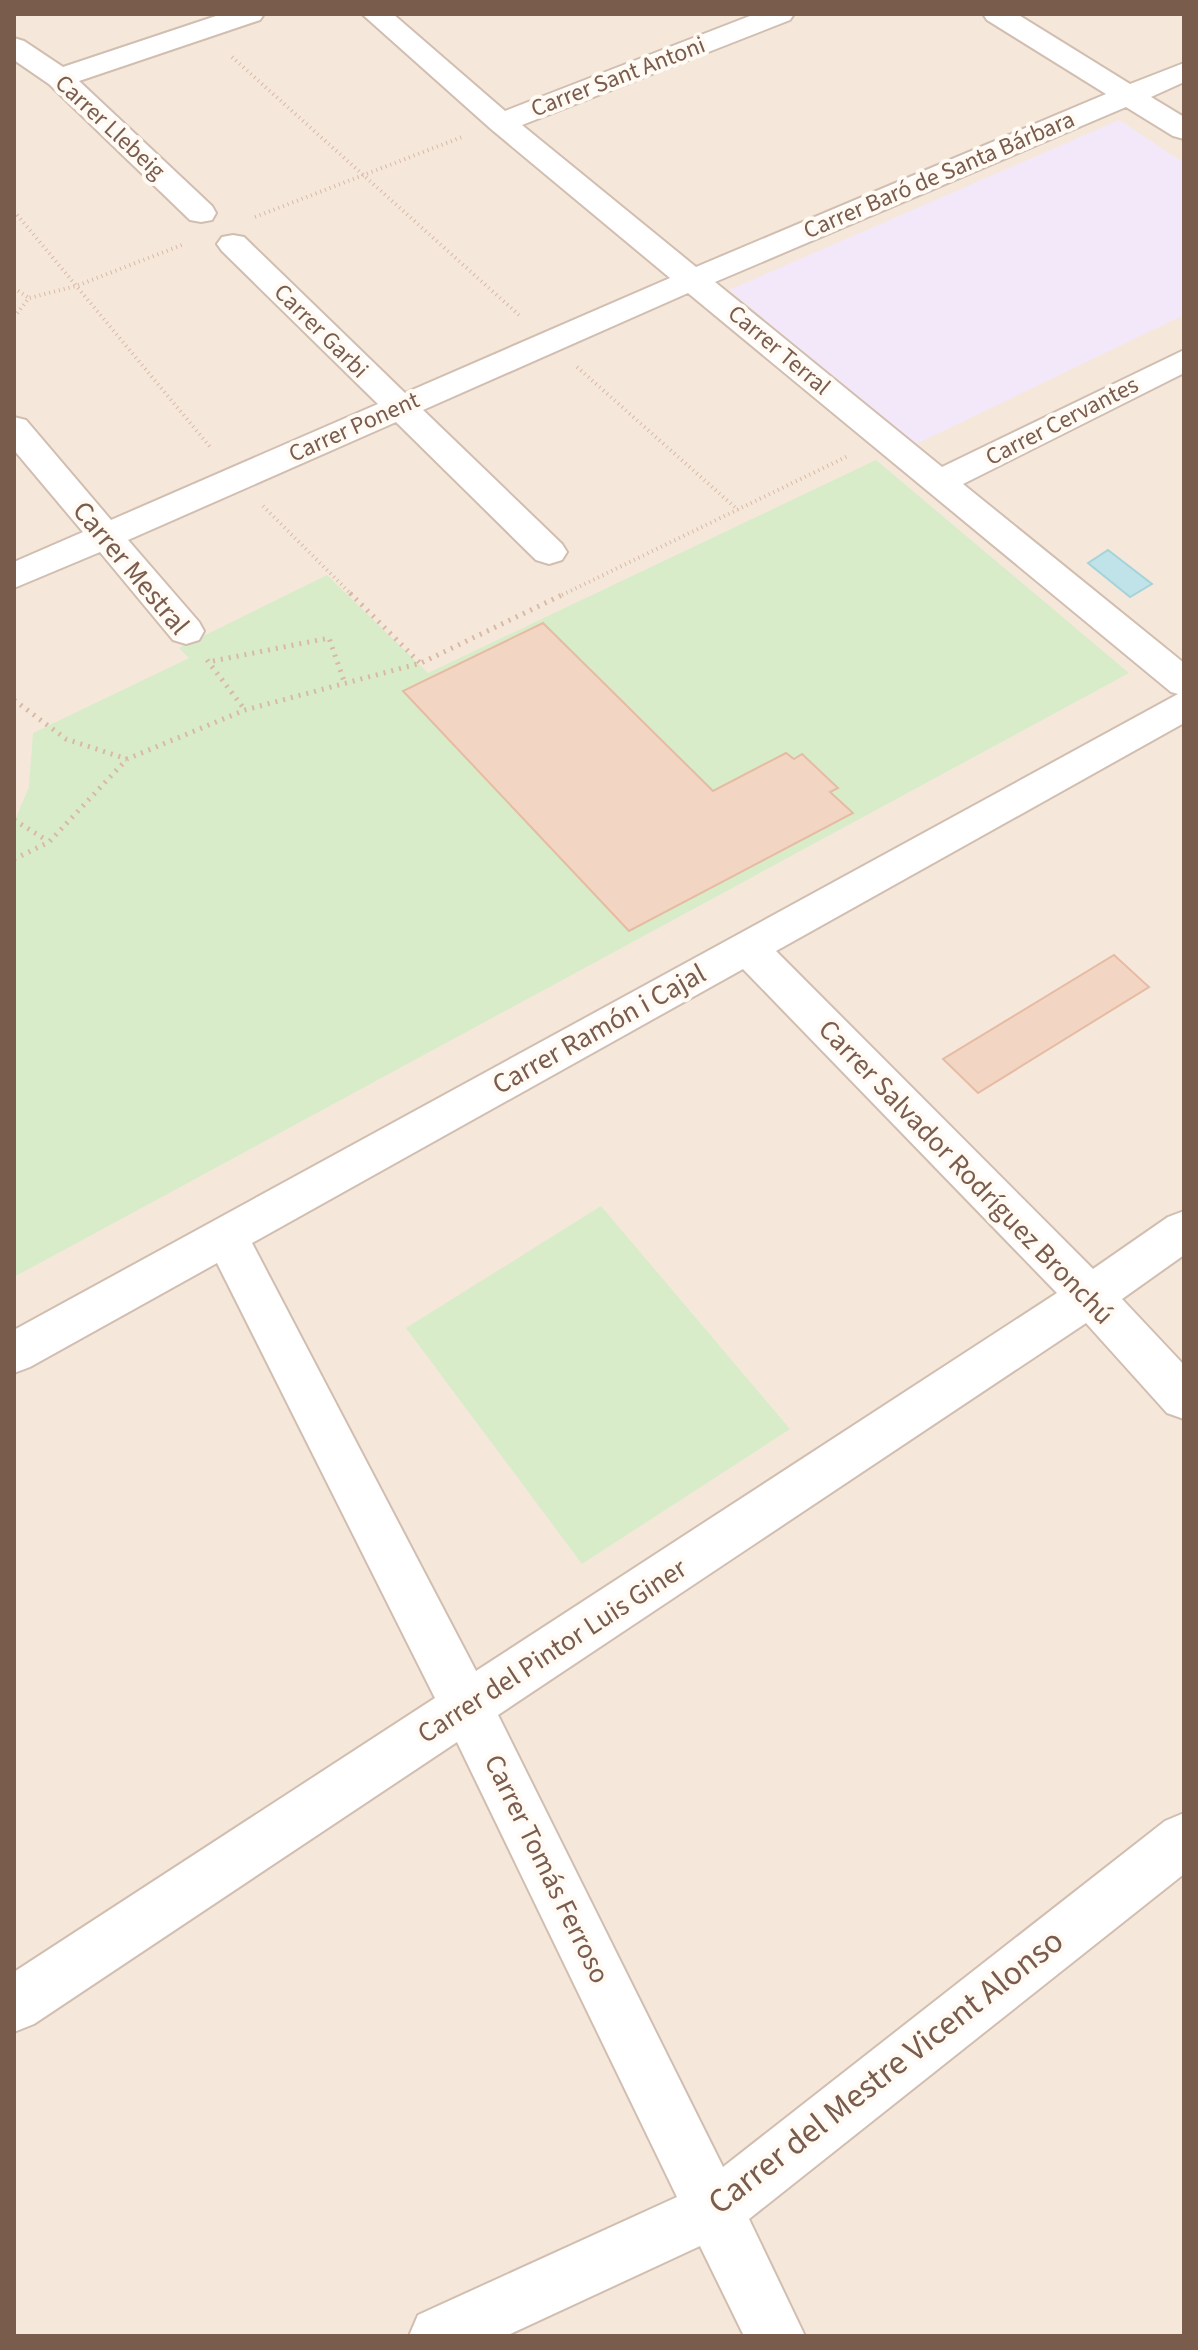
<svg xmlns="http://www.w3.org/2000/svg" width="1198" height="2350" viewBox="0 0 1198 2350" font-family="'Source Sans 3',sans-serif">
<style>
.residential{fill:#f5e8da}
.education{fill:#f3e8fa}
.green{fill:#d8ecc9}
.water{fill:#bfe3e8;stroke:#a5d3da;stroke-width:2}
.building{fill:#f3d5c3;stroke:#e6bba3;stroke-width:2}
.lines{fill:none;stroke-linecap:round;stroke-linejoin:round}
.minor-casing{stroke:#d1beb0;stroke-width:4}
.path-far1{stroke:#d9b8a5;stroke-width:4;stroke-dasharray:1 4;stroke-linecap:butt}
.path{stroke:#d9b8a5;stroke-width:5;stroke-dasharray:2 6;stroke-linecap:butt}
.minor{fill:#fff;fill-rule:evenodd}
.labels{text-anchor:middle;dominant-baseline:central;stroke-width:8;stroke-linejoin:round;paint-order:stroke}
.far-street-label{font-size:24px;fill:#7a5c4d;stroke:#fffaf3}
.street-label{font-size:28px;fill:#7a5c4d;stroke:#fffaf3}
.near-street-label{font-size:34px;fill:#7a5c4d;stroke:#fffaf3}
</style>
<rect width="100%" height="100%" fill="#fdf6ec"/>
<!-- residential -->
<rect class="residential" x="14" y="14" width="1170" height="2322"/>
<!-- education -->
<polygon class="education" points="1119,120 1184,163 1184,315 916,444 729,290"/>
<!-- green -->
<g class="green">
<polygon points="876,460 1129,673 14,1277 14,822 29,787 33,733 189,658 179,648 327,575 428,673"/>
<polygon points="601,1206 790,1429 582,1564 406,1328"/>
</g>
<!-- water -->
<polygon class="water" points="1108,550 1152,584 1130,597 1088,563"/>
<!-- building -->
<g class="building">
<polygon points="543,623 713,791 786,753 794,759 802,754 838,788 830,792 853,813 629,931 403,691"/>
<polygon points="1114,955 1149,987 978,1093 943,1059"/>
</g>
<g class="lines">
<!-- minor casing -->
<g class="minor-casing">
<g id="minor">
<polygon points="222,14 264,14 260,20 79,81 212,206 216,213 212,220 201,222 190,220 49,84 14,60 14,38 24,41 63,67"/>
<path d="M362 14H393L505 111 755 14H794L790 20 522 125 696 267 1106 94 987 20 983 14H1017L1130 84 1184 63V82L1151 97 1184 117V139L1173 136 1126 107 715 282 942 467 1184 350V373L963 484 1184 663V723L776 951 1093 1269 1168 1217 1184 1211V1255L1122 1299 1184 1365V1419L1167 1413 1086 1323 498 1715 723 2167 1165 1821 1184 1813V1874L749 2219 805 2336H744L700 2246 506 2336H409L418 2315 677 2197 457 1742 34 2024 14 2032V1972L435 1698 217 1263 30 1367 14 1373V1330L1178 694 1171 692 688 293 423 410 562 544 567 552 562 560 549 564 536 560 396 422 128 540 199 622 204 631 199 640 186 644 173 640 100 552 14 588V562L83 532 14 450V417L26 420 111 520 378 404 222 251 217 244 222 237 233 235 244 237 405 393 670 278 491 129ZM743 969 1057 1293 476 1671 252 1243Z"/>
</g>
</g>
<!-- path-far1 -->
<g class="path-far1">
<polyline points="232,57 519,315"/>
<polyline points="14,211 211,448"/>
<polyline points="255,217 462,137"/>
<polyline points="14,288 29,298"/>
<polyline points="14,317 29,298 76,286 182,245"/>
<polyline points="577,367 738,510"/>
<polyline points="263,506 352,595"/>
<polyline points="562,595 848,456"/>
</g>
<!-- path -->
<g class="path">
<polyline points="350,593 420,663"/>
<polyline points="207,660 245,710"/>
<polyline points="213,661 329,638 345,684"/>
<polyline points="14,700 66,739 127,759"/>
<polyline points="14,820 48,841"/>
<polyline points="14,859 49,842 127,759 245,710 421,663 566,593"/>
</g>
<!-- minor -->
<use href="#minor" class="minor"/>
</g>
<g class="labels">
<!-- far-street labels -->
<g class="far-street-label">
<text transform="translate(618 77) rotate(-21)">Carrer Sant Antoni</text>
<text transform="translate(110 127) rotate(43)">Carrer Llebeig</text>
<text transform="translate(939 175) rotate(-23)">Carrer Baró de Santa Bárbara</text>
<text transform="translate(321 331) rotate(45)">Carrer Garbi</text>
<text transform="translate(779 350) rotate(40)">Carrer Terral</text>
<text transform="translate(1062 421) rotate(-27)">Carrer Cervantes</text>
<text transform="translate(354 427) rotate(-24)">Carrer Ponent</text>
</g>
<!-- street labels -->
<g class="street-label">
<text transform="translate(131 568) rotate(50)">Carrer Mestral</text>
<text transform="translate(599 1029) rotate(-29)">Carrer Ramón i Cajal</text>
<text transform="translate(966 1172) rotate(46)">Carrer Salvador Rodríguez Bronchú</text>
<text transform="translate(552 1651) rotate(-33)">Carrer del Pintor Luis Giner</text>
<text transform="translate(547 1869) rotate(64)">Carrer Tomás Ferroso</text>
</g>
<!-- near-street labels -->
<g class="near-street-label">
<text transform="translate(886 2072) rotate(-38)">Carrer del Mestre Vicent Alonso</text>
</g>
</g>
<!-- border -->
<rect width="1198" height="2350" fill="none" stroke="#7a5c4d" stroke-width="32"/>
</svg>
